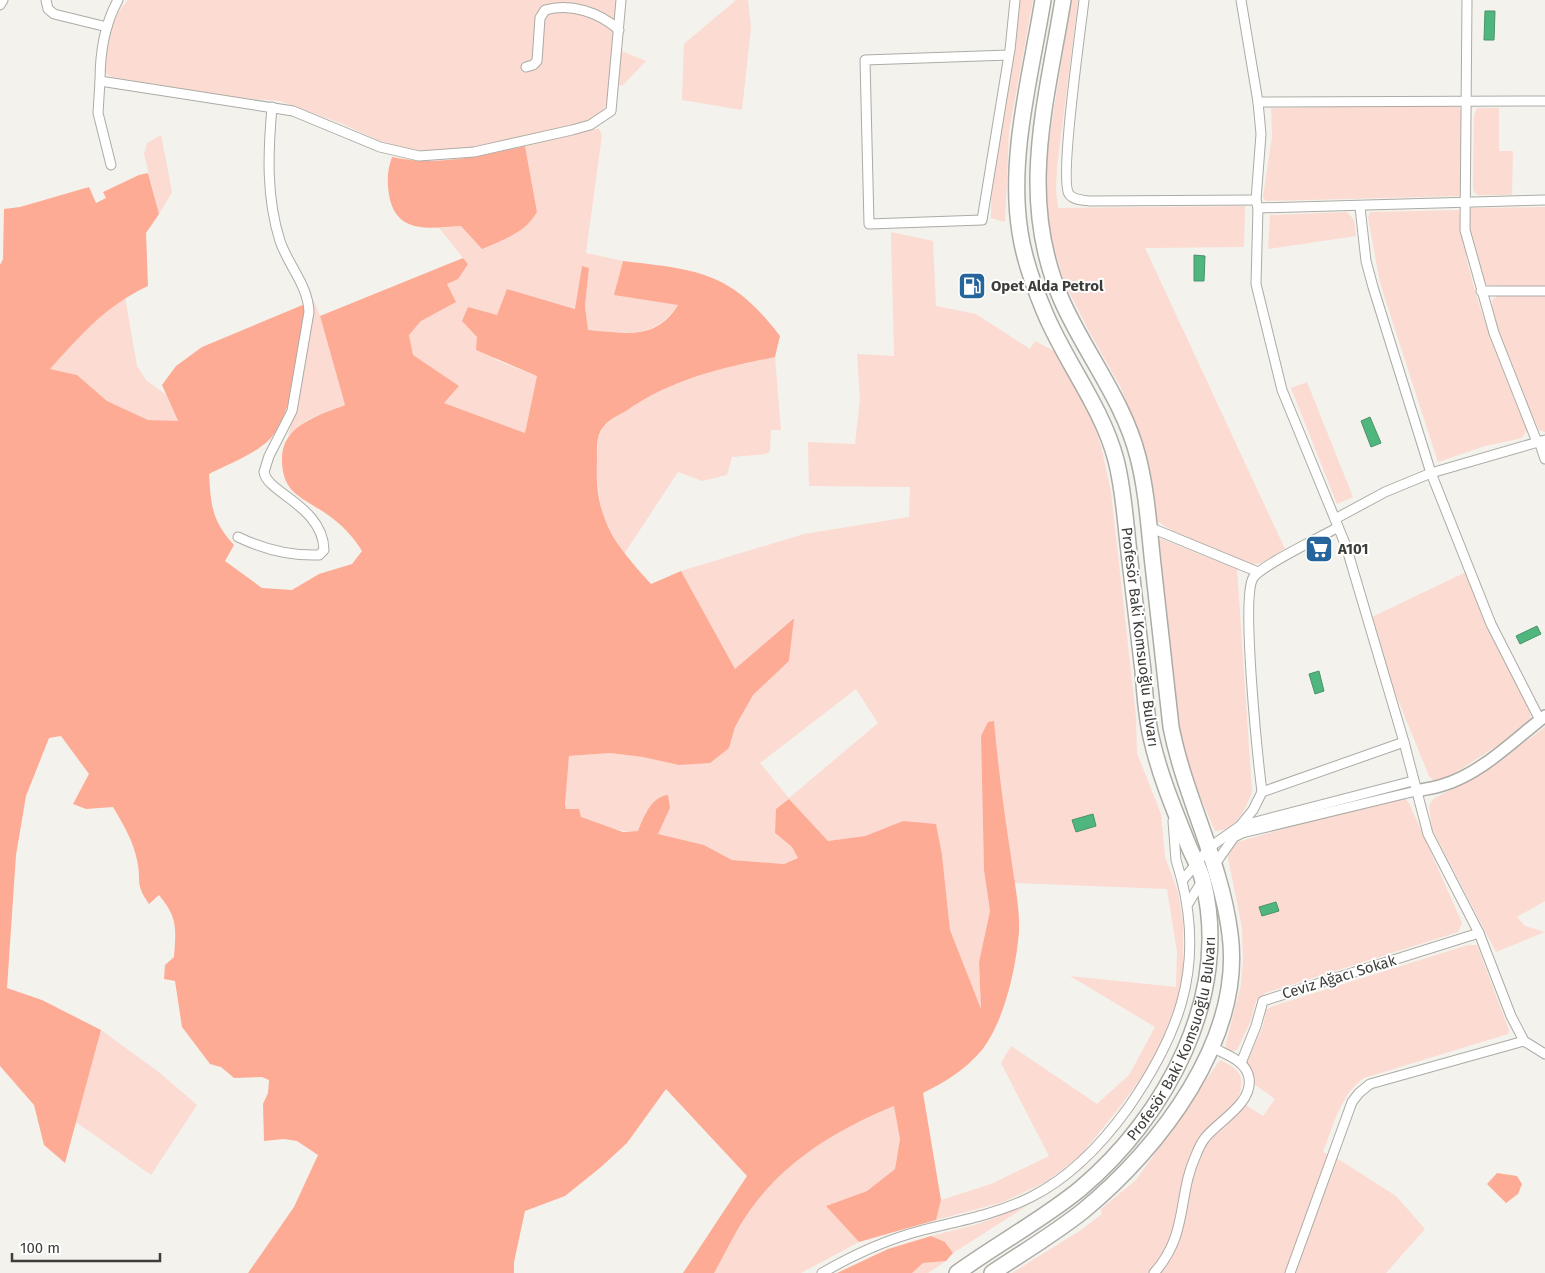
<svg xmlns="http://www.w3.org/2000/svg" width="1545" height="1273" viewBox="0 0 1545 1273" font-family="'Fira Sans',sans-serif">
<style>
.green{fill:#fbdbd2;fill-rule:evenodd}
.forest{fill:#feab95}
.water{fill:#4fb77e;stroke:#4a926a}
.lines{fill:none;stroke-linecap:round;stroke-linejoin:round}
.minor-casing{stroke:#acaba5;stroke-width:11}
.tertiary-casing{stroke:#acaba5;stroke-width:14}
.primary-casing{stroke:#acaba5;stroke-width:18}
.minor{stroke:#fff;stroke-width:9}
.tertiary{stroke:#fff;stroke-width:11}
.primary{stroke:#fff;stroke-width:15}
.labels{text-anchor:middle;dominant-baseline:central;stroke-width:4;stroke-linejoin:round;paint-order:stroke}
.poi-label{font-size:15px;font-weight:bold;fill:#3d3d3a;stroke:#fff;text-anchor:start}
.street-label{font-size:15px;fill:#3d3d3a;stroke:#fff}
</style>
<rect width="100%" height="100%" fill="#f4f2ec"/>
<!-- green -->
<g class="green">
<path d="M128 0H621L617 49 646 61 622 86 616 83C607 107 605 112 582 124L483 146 427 151 404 149 378 140 340 123 280 101 239 98 112 77 104 72C107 46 109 19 128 0Z"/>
<polygon points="736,0 748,0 751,28 742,110 682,100 684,44"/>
<polygon points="1017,0 1033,0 1009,131 1005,222 991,218 992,161"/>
<path d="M1071 0H1078L1057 167 1056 190 1058 208 1245 206 1244 247 1145 248 1285 549C1276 553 1263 565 1253 564 1234 562 1172 533 1156 520L1141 441 1121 388 1090 333 1065 284 1054 250 1046 213V160Z"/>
<polygon points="1453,105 1459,107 1461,111 1461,192 1459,196 1266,201 1263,197 1272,136 1271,108"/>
<polygon points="1477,108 1499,108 1499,151 1513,151 1512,195 1477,195 1473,190 1474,116"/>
<path d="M594 129H599L602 135 586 253 623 261 615 295 678 304C656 340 625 333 588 330L585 306 589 268 582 266 576 309 507 289 497 315 477 337 496 360 537 376 525 433 444 403 429 368 413 356 409 335 421 321 455 302 447 284 468 264 439 228 461 226 537 212 525 146Z"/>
<polygon points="161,135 172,192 159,214 144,154 147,143"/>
<path d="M1545 207V289L1488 285 1481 282C1475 257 1467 233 1470 208Z"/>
<path d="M1459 210C1466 286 1499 360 1527 430L1522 438 1485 446 1438 462 1380 283 1368 217 1370 212Z"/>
<polygon points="1347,212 1354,220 1356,236 1268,249 1270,215"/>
<path d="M891 232 933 241 936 306 976 314 1030 349 1035 341 1056 352 1091 416 1101 446 1111 492 1136 717 1137 753 1161 814 1165 857 1178 892 1183 922V974L1177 1002 1154 1060 1119 1108 1080 1156 1044 1183 1003 1202 936 1220 941 1200 991 1184 1049 1156 1001 1063 1011 1046 1097 1104 1129 1075 1155 1027 1070 976 1176 987 1177 952 1167 889 1014 883 997 764 994 721 981 736 984 870 990 911 979 962 981 1010 950 930 942 855 903 821 865 836 828 841 789 799 775 833 792 847 798 858 784 864 732 860 704 845 657 834 670 808 646 811 638 831C613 833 588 821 566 809L565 798 569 756 610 753 643 757 729 748 735 727 753 695 789 661 793 618 735 670 681 571 804 534 909 517 910 487 809 486 808 442 855 444 860 399 857 354 894 356ZM856 689 878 723 789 798 760 763Z"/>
<path d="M1510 294H1545V432L1539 430C1523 394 1493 338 1492 300L1499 295Z"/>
<polygon points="125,297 137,366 146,380 166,395 178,422 148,420 107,401 77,375 50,369 92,322"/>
<path d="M313 299 320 316 345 405 307 420 288 436C300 391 311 345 313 299Z"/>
<polygon points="775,357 781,430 771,430 770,451 766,454 732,457 727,475 702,481 678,472 624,554 602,516 596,471 598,439 604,425 648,395 702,373"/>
<polygon points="1307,382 1353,497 1337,504 1291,388"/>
<path d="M1159 538 1237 569 1252 792C1246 808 1236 831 1215 831L1193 780 1183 749 1177 717Z"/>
<polygon points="1466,572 1482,615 1526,699 1531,718 1528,724 1518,732 1449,777 1441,781 1433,780 1429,776 1390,680 1372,617"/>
<path d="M1545 727V901L1517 917 1525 926 1545 932 1496 952 1432 829 1429 806 1433 799C1474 778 1509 755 1545 727Z"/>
<polygon points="1395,797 1405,798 1409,803 1462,923 1458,932 1265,993 1256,1001 1251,1020 1237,1050 1231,1052 1225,1047 1241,985 1243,960 1242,928 1228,858 1234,843"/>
<path d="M1468 945H1477L1509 1030 1508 1034 1364 1078C1341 1093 1333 1127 1323 1152L1338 1159 1396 1196 1425 1229 1386 1273H1012L1081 1230 1102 1214 1101 1209 1136 1180 1220 1060C1242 1071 1245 1076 1238 1100L1263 1116 1275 1099 1254 1084 1247 1062 1263 1026 1266 1010 1273 1006Z"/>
<polygon points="101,1030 160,1073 197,1105 151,1175 76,1122"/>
<path d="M895 1106 900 1139 895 1169 867 1191 826 1206 859 1242 801 1273H714C725 1254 734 1234 746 1216 782 1162 836 1130 895 1106Z"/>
<polygon points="1028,1205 953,1253 945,1242 931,1236 978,1224"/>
<polygon points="946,1261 928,1273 912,1273 923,1263"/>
</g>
<!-- forest -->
<g class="forest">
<path d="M525 146 537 212C525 233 503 240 482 249L461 226C430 228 396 235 389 195 387 181 387 171 392 157 438 167 480 156 525 146Z"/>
<path d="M148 173 159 214 146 233 148 286C105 306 81 335 50 369L77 375 107 401 148 420 178 421 162 385 176 366 202 347 305 304C302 338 294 417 269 440 255 454 227 465 209 474 211 506 212 521 234 545L225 561 262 588 292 590 319 574 352 564 362 551C353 536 342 525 328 515 303 497 281 494 282 457 283 425 320 415 345 405L320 316 463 258 468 264 458 279 447 284 456 302 421 321 409 335 413 355 459 386 444 403 525 433 537 376 476 350 477 337 462 321 468 307 497 315 507 289 575 309 582 266 589 268 585 306 588 330C625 333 656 341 678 305L614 295 623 261C698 270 731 271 780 336L775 357C719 369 674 378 626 411 619 415 608 420 604 426 596 435 597 448 597 459 594 518 613 542 651 584L681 571 735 669 794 618 789 661 753 695 735 727 729 748 710 763 679 765 643 757 610 753 569 756 565 804 566 809H579L581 817 623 832 638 831C644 816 651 797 668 795L670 808 658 834 704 845 732 860 784 864 798 858 792 847 775 833 776 809 789 799 828 841 865 836 903 821 936 824 942 855 950 930 981 1009 979 962 990 911 984 870 981 736 988 722 994 721C998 767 1004 811 1011 857 1014 881 1020 907 1019 932 1016 968 1004 1023 981 1051 965 1070 945 1082 923 1093L941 1200 936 1220 859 1242 826 1206 867 1191 895 1169 900 1139 894 1106C836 1130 782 1162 746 1216 734 1234 725 1254 714 1273H683L747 1176 666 1089 627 1143 601 1167 565 1196 525 1211 514 1262V1273H248L294 1207 318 1155 297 1141 284 1139 264 1141 263 1104 268 1093 269 1080 262 1077 234 1078 221 1067 210 1064 182 1027 175 981 164 979 165 965 174 957C176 928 178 918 159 895L149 904C134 882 142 882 137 860 133 840 123 824 113 807L86 809 73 804 89 774 61 736 49 738 26 796 16 855 7 988 42 1000 101 1030 65 1163 44 1145 34 1105 0 1066V265L3 259 4 209 20 207 89 187 96 203 106 198 103 192 139 175Z"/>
<polygon points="1497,1173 1517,1176 1522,1184 1518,1194 1506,1203 1487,1184"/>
<polygon points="931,1236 945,1242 953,1253 946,1261 923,1263 912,1273 837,1273 888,1249"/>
</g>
<!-- water -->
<g class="water">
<polygon points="1485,11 1495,11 1494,40 1484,40"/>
<polygon points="1194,255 1205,256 1204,281 1194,281"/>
<polygon points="1370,417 1381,443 1371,447 1361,421"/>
<polygon points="1537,626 1541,634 1520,644 1516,636"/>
<polygon points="1319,671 1324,691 1315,694 1309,674"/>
<polygon points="1093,814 1096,826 1076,832 1072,820"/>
<polygon points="1276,902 1279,911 1262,916 1259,907"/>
</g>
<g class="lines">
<!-- minor casing -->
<g class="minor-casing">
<g id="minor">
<polyline points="46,0 48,9 54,14 107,27"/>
<path d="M118 0C104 25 100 53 100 81L293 111 380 147 419 156 474 152 572 130 590 125 611 111 621 0"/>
<path d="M1084 0C1081 27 1059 180 1069 194 1073 200 1082 200 1090 201L1256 200"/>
<polyline points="1241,0 1258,102 1545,101"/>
<polyline points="1467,0 1465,230 1494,333 1537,442"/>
<polyline points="0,5 3,0"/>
<polyline points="1009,55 865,60 869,224 982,220 1009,55 1010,50 1015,0"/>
<path d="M526 67 533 65 537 61 540 18 545 10C571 3 599 12 619 30"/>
<polyline points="100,81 98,113 111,165"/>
<polyline points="1258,102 1261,134 1256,200 1258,208 1256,284 1282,390 1346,546 1404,742"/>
<polyline points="1258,208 1545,200"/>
<polyline points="1481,291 1545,291"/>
<polyline points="1539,441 1545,459"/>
<polyline points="1335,519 1385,492 1431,473 1373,287 1366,261 1360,207"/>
<polyline points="1149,527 1258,572"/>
<path d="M1338 527C1322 537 1261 565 1253 578 1241 598 1258 760 1262 792L1404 742 1428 834 1479 933 1511 1016 1524 1041 1545 1054"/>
<path d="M238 537C263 549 291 556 319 555L324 550C323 506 267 493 264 472L269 456 292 411 309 312C308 285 288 265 280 241 266 197 268 152 272 107"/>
<polyline points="1540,720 1491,624 1431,473 1545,440"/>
<polyline points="1173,821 1176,860 1182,881"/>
<polyline points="1240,826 1253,810 1262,792"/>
<polyline points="1213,867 1234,837 1242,833 1416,791"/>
<polyline points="1188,904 1202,881"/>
<polyline points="1241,1063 1256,1026 1263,1001 1479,933"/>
<path d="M822 1273C853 1255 888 1239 923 1230 959 1221 997 1214 1031 1197 1071 1177 1102 1144 1128 1108 1178 1036 1204 970 1182 881L1210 847 1240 826 1413 781"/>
<path d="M1154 1273C1189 1234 1177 1196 1196 1155 1198 1150 1201 1143 1205 1138 1218 1121 1253 1104 1249 1078 1246 1060 1226 1055 1212 1047"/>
<polyline points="1290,1273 1352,1102 1359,1093 1370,1084 1524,1041"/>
</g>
</g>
<!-- tertiary casing -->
<g class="tertiary-casing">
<path id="tertiary" d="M1416 791C1425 789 1434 788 1443 785 1482 773 1514 740 1545 716"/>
</g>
<!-- primary casing -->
<g class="primary-casing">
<g id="primary">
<path id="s1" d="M957 1273C997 1244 1042 1220 1080 1189 1166 1117 1232 995 1203 881 1200 868 1192 855 1187 842 1174 809 1160 776 1152 741 1146 718 1145 694 1143 671 1138 629 1133 586 1128 544 1125 516 1123 487 1116 460 1102 407 1066 363 1045 313 1034 287 1024 260 1020 232 1008 158 1031 74 1043 0"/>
<path d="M992 1273C1022 1253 1054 1234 1083 1211 1159 1149 1244 1039 1230 934 1221 862 1185 798 1171 727 1165 673 1159 619 1153 565 1149 529 1147 492 1138 457 1124 401 1085 353 1062 301 1017 199 1046 104 1063 0"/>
</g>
</g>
<!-- minor -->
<use href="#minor" class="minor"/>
<!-- tertiary -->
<use href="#tertiary" class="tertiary"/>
<!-- primary -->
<use href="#primary" class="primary"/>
</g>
<!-- icons -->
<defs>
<g id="fuel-square" transform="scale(1.4375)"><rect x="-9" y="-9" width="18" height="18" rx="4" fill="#25659b" stroke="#fff"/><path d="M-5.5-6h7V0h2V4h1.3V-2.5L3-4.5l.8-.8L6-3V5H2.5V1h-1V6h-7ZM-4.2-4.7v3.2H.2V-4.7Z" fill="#fff"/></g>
<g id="supermarket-square" transform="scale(1.4375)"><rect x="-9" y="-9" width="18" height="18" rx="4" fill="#25659b" stroke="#fff"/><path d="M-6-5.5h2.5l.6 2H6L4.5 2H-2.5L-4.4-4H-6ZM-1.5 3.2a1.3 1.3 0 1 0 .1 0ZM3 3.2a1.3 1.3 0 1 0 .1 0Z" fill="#fff"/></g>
</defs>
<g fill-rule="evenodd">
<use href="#fuel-square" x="972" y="286"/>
<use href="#supermarket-square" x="1319" y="549"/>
</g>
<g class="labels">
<!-- poi labels -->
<g class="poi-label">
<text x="991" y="286">Opet Alda Petrol</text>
<text x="1338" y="549">A101</text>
</g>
<!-- street labels -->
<g class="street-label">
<text transform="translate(1140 637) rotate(83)">Profesör Baki Komsuoğlu Bulvarı</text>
<text transform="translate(1339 977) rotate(-17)">Ceviz Ağacı Sokak</text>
<text stroke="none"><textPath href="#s1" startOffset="331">Profesör Baki Komsuoğlu Bulvarı</textPath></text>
</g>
</g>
<!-- scale -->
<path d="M12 1253v8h148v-8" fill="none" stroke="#3d3d3a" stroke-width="2.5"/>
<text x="20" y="1253" font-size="15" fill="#3d3d3a" stroke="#ffffff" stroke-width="4" paint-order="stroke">100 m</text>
</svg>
